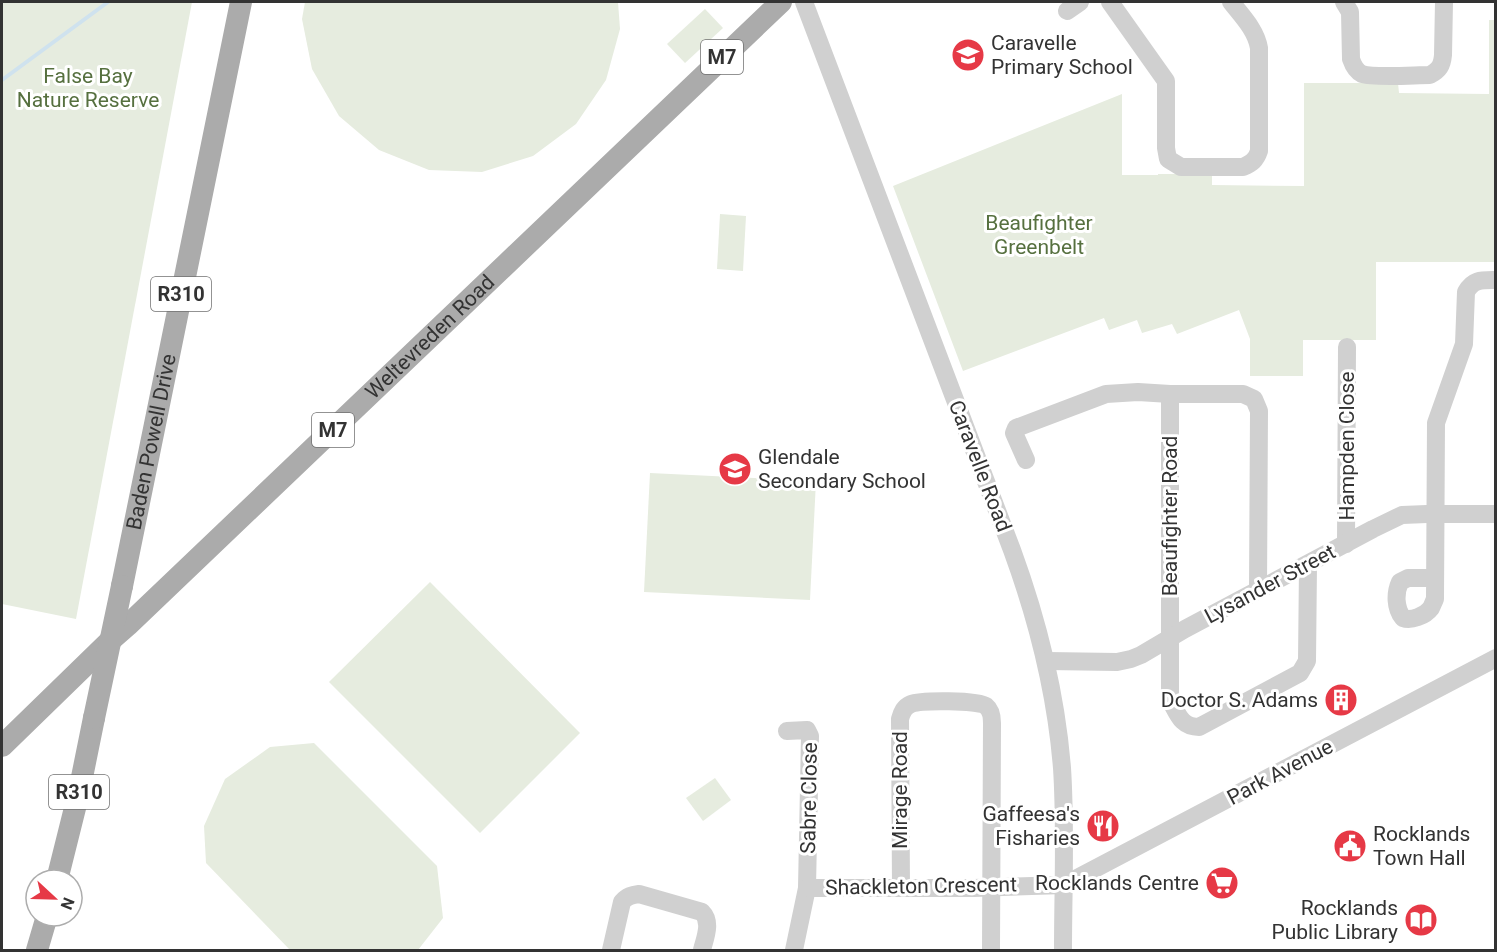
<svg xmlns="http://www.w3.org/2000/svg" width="1497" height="952" viewBox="0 0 1497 952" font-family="Roboto,sans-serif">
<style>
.green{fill:#e6ecdf}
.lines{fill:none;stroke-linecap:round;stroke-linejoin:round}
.stream{stroke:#cfe2ee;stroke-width:4}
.minor{stroke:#d0d0d0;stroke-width:18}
.major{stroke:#ababab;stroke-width:22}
.major-bridge{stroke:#ababab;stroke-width:22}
.labels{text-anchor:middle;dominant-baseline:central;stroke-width:6;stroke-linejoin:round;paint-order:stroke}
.shield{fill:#fff;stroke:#707070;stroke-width:1.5}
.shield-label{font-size:20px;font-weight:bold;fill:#333}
.poi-label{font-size:21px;fill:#333;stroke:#fff;text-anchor:end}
.park-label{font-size:21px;fill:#56703f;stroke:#fff}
.street-label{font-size:21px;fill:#333;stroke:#fff}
</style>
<rect width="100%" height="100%" fill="#fff"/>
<!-- green -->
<g class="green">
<polygon points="2,2 192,2 76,619 2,604"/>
<polygon points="305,2 618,2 620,29 606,80 576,124 533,156 482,172 429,170 379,150 339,116 312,69 302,19"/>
<polygon points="705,9 723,28 685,63 667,44"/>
<polygon points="1489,20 1495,20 1495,262 1376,262 1376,340 1303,340 1303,376 1250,376 1250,339 1239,310 1177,334 1172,324 1142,333 1137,320 1109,330 1104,318 963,371 893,186 1122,94 1122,175 1158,175 1158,174 1212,174 1212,185 1304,186 1304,83 1398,83 1399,93 1489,94"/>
<polygon points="720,214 746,216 743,271 717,269"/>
<polygon points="650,473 816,481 810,600 644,592"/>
<polygon points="430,582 580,733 480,833 329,682"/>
<polygon points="314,743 437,866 443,918 418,950 290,950 206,863 204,826 225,779 270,747"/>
<polygon points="715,778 731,800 703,821 686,798"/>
</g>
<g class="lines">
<!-- stream -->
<polyline class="stream" points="2,80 108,2"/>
<!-- minor -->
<g class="minor">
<path d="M804 2 1012 550C1038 621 1056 693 1062 768 1066 828 1063 890 1063 950"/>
<path d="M1110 2 1166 81V148L1168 159 1181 167H1243C1252 163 1256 160 1259 151V48C1256 30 1242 16 1231 2"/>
<path d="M1344 2 1350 12 1351 59C1353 65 1356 71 1362 74 1374 78 1415 75 1430 75 1439 70 1442 66 1443 55L1444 2"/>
<polyline points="1067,11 1080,2"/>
<path d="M1170 394V700C1178 714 1181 727 1199 727L1300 673 1307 661 1308 565"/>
<polyline points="1026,460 1014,433 1016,428 1106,394 1138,392 1170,394 1243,394 1254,399 1259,411 1258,590"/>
<polyline points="1346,544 1347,347"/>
<path d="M1435 578H1408L1400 582C1395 593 1395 608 1403 618 1411 621 1425 616 1431 608 1432 606 1434 601 1435 599L1436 423 1464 344 1466 292C1473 279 1482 280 1496 280"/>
<polyline points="1047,661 1117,662 1131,659 1141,655 1185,629 1373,529 1402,515 1427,514 1496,514"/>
<polyline points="787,731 807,730 810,736 807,888 794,950"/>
<polyline points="807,888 974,888 1064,885 1496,658"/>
<path d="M901 888 900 719C902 712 904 707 911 704 920 700 978 700 986 706 991 710 992 716 992 723L991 950"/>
<path d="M611 950 622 902C627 896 632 895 639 894L702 912C712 922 705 938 702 950"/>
</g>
<!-- major -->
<g class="major">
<path id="s1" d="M122 586 241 2"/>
<path id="s2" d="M2 746 112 639 128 625 781 2"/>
<polyline points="57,880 79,792 94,718"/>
<polyline points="37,950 47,916"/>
</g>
<!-- major-bridge -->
<polyline class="major-bridge" points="94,718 122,586"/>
</g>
<!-- icons -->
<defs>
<g id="school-disc" transform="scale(1.725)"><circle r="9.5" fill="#e63946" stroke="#fff"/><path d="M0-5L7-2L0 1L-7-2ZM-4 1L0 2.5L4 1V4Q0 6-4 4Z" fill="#fff"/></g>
<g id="building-disc" transform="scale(1.725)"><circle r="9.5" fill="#e63946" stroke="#fff"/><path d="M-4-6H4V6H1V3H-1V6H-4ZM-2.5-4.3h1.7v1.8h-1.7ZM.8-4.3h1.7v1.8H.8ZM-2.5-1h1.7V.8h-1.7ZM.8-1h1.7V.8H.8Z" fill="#fff"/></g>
<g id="restaurant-disc" transform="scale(1.725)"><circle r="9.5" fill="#e63946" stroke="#fff"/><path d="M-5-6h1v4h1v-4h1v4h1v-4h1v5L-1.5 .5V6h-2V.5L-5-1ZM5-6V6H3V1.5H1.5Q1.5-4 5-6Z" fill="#fff"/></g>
<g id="civic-disc" transform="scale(1.725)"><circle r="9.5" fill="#e63946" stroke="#fff"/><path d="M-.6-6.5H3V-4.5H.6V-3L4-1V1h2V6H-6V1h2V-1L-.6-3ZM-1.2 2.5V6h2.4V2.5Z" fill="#fff"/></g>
<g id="supermarket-disc" transform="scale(1.725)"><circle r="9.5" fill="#e63946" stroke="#fff"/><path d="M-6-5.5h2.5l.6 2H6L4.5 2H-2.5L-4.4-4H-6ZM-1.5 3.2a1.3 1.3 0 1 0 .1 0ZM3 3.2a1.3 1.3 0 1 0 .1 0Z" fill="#fff"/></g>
<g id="library-disc" transform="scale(1.725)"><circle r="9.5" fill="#e63946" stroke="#fff"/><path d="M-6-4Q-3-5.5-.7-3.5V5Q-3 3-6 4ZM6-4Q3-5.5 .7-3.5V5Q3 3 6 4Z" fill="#fff"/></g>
</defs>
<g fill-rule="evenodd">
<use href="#school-disc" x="968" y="55"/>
<use href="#school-disc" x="735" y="469"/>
<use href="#building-disc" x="1341" y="700"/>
<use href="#restaurant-disc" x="1103" y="826"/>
<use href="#civic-disc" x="1350" y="846"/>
<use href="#supermarket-disc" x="1222" y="883"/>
<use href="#library-disc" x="1421" y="920"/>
</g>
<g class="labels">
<!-- shield labels -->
<g class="shield">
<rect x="701" y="40" width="42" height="34" rx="4.5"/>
<rect x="151" y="277" width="60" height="34" rx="4.5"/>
<rect x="312" y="413" width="42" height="34" rx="4.5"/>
<rect x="49" y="775" width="60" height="34" rx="4.5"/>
</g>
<g class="shield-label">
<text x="722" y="57">M7</text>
<text x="181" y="294">R310</text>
<text x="333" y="430">M7</text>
<text x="79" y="792">R310</text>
</g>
<!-- poi labels -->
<g class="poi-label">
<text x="991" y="43" text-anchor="start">Caravelle<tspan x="991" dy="24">Primary School</tspan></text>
<text x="758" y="457" text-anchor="start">Glendale<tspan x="758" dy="24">Secondary School</tspan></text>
<text x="1318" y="700">Doctor S. Adams</text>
<text x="1080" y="814">Gaffeesa's<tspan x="1080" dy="24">Fisharies</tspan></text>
<text x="1373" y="834" text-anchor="start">Rocklands<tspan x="1373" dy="24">Town Hall</tspan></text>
<text x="1199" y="883">Rocklands Centre</text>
<text x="1398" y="908">Rocklands<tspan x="1398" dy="24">Public Library</tspan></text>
</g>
<!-- park labels -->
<g class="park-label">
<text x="88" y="76">False Bay<tspan x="88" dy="24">Nature Reserve</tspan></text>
<text x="1039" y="223">Beaufighter<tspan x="1039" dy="24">Greenbelt</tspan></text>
</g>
<!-- street labels -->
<g class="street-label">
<text stroke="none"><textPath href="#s2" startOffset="592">Weltevreden Road</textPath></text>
<text stroke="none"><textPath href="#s1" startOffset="147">Baden Powell Drive</textPath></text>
<text transform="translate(1347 446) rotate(-90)">Hampden Close</text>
<text transform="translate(980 466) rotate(69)">Caravelle Road</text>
<text transform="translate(1170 516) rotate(-90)">Beaufighter Road</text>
<text transform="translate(1270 584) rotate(-28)">Lysander Street</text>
<text transform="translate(1280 772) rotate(-28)">Park Avenue</text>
<text transform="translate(900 790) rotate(-90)">Mirage Road</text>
<text transform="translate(809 798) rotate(-89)">Sabre Close</text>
<text transform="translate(921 886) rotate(-1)">Shackleton Crescent</text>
</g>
</g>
<!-- border -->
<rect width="1497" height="952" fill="none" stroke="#333333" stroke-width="6"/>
<!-- north arrow -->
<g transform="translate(54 898) rotate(112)"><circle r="28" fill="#ffffff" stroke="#adadad" stroke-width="1.5"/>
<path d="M0-4.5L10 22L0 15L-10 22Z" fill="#e63946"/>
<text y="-9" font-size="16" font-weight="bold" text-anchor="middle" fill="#333333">N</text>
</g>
</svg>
